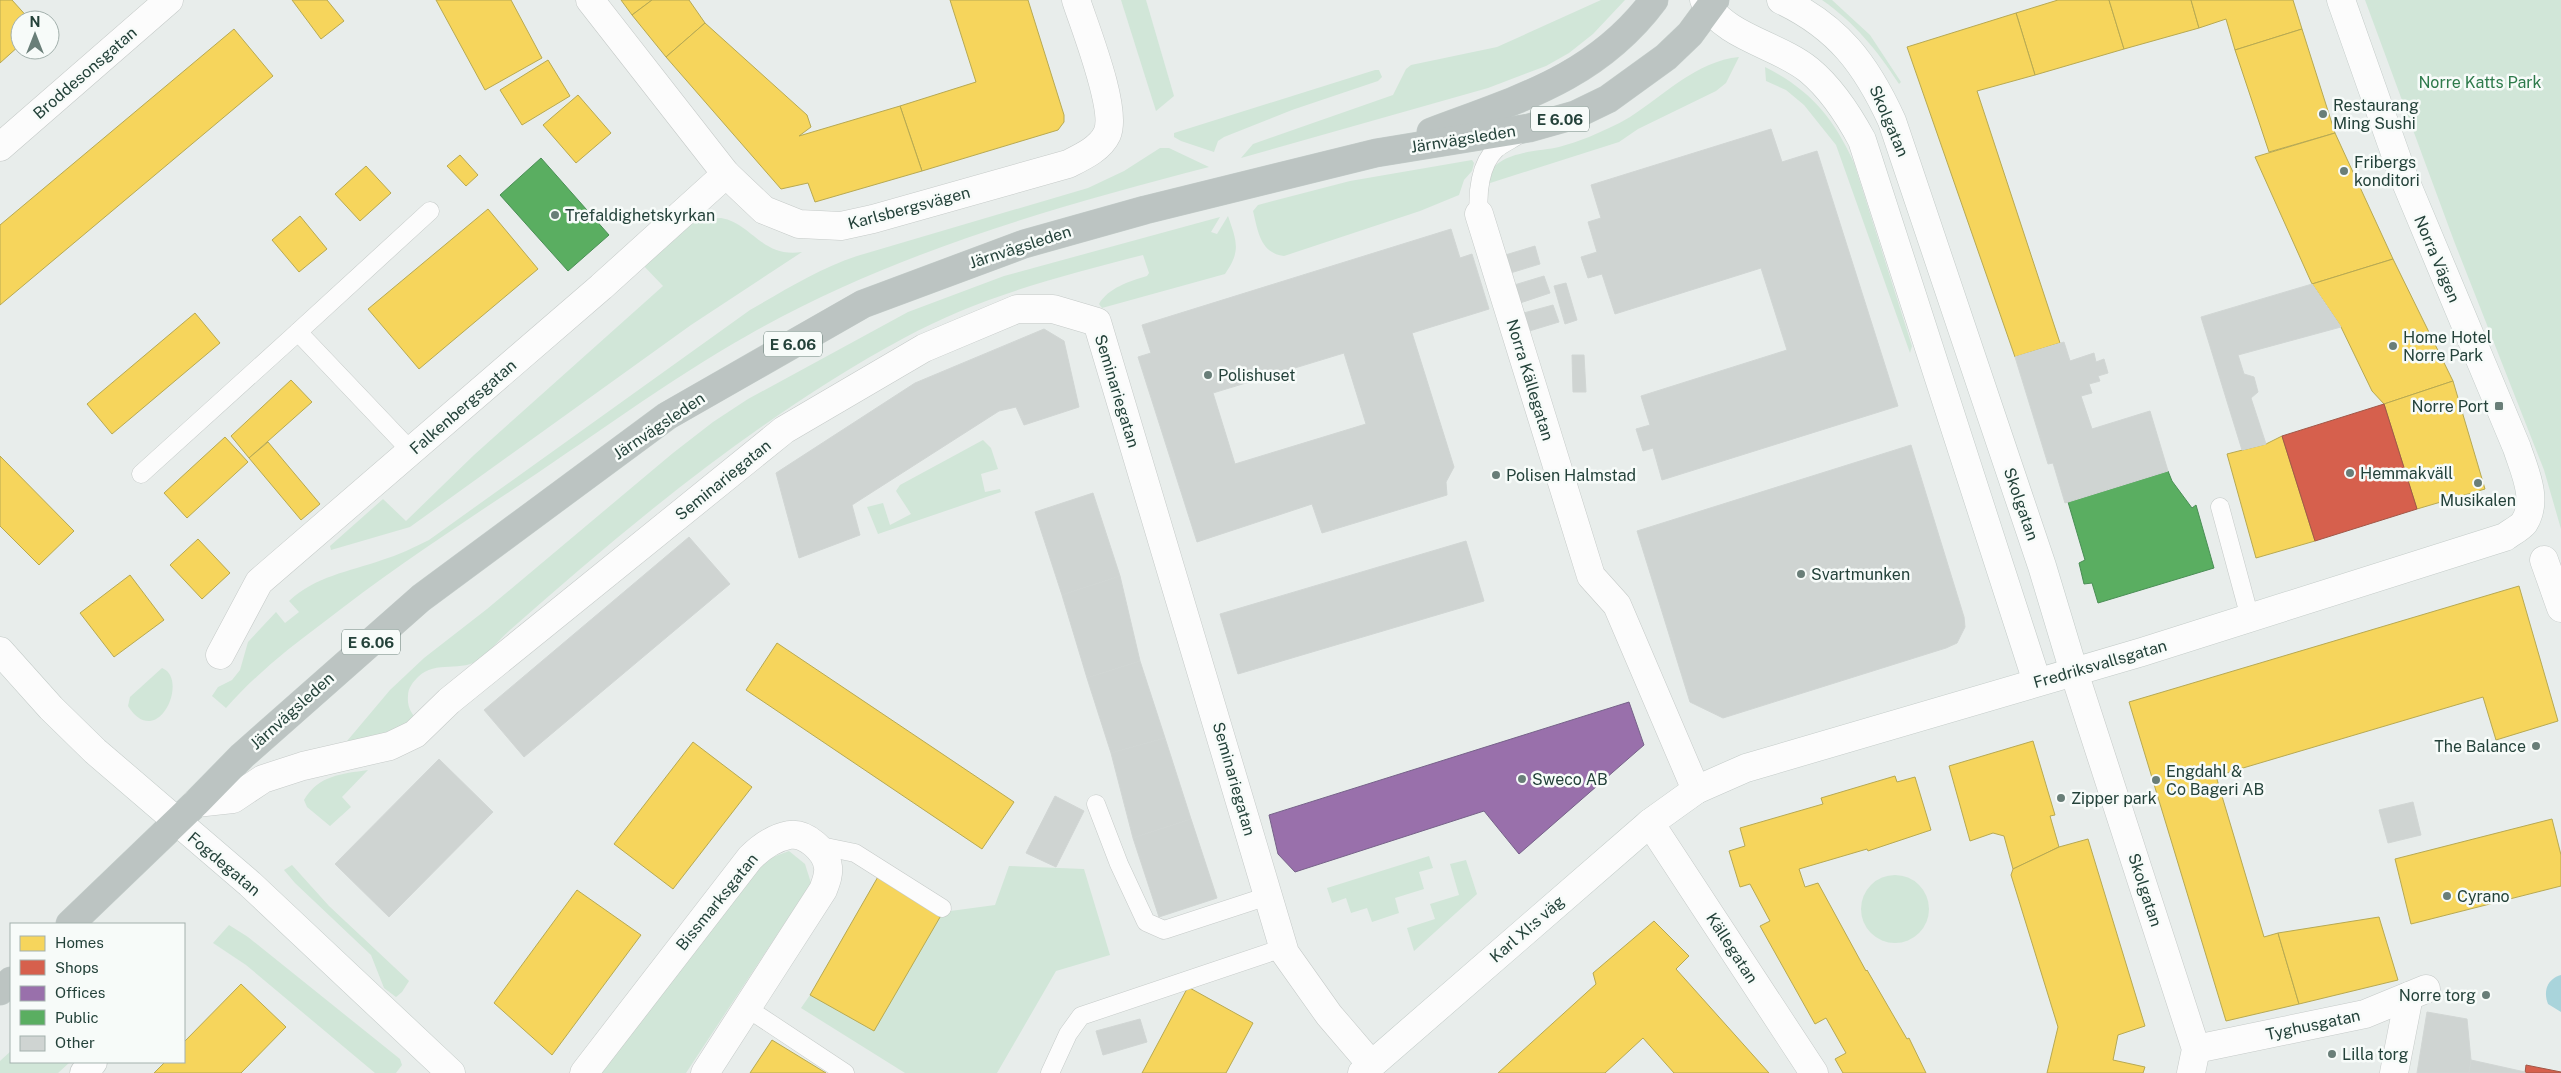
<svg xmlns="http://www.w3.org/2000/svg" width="2561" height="1073" viewBox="0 0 2561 1073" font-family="'Public Sans',sans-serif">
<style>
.green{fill:#d1e6d8}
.water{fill:#a9d4db}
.homes{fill:#f6d55c;stroke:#b7a952}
.shops{fill:#d6604d;stroke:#a15747}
.offices{fill:#9970ab;stroke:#766289}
.public{fill:#5aae61;stroke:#4a8e55}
.building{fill:#cfd4d2;stroke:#d1d6d4;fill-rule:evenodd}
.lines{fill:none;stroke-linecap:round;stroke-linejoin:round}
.lane-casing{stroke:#c5cac8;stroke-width:19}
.street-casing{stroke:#c5cac8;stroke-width:29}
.secondary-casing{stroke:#c3cbc8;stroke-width:29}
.highway-casing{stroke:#c3ccc9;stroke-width:29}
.lane{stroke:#fcfcfc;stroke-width:18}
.street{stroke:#fcfcfc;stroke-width:28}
.secondary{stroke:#fcfcfc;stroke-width:28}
.highway{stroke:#bcc4c2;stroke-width:28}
.poi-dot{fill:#697e78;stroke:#f7fbf9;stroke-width:2}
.labels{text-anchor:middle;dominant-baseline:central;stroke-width:5;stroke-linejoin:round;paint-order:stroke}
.shield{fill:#f7fbf9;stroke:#637a73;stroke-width:1}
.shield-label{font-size:15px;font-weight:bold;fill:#24423a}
.street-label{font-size:16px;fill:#24423a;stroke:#f7fbf9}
.park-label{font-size:16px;fill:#2d7a4b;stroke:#f7fbf9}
.poi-label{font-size:16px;fill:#24423a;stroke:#f7fbf9;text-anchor:start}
</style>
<rect width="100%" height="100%" fill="#e8edeb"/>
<!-- green -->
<g class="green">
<polygon points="1121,0 1146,0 1174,96 1156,111"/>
<polygon points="1601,0 1625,0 1593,34 1569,53 1546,66 1488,88 1241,158 1253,144 1393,95 1406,69 1411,65 1497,47"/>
<path d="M1822 0H1832L1870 35 1901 82 1899 84C1877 50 1855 23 1822 0Z"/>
<polygon points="2365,0 2561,0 2561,529 2544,470 2454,241"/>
<path d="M1739 57 1726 83 1716 91 1638 129 1619 142 1487 184C1489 151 1537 152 1559 147 1569 144 1579 141 1589 137 1602 131 1617 125 1630 117 1664 95 1697 61 1739 57Z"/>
<path d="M1765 67C1810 90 1833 117 1854 163L1912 346 1910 353 1836 145 1804 105 1786 90 1766 81Z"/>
<polygon points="1375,70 1379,70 1382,77 1378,81 1292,110 1224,137 1218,141 1214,152 1181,141 1174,137 1174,133"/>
<path d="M1160 148H1169L1209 167C1051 208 893 253 750 334 665 382 587 441 506 494 444 535 383 576 324 622 289 648 255 675 226 708L212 696 218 687 232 680 240 670 248 642 276 612 285 623 299 612 289 601C316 576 348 572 382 560 398 555 413 548 429 540L750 310C785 290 818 269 857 256L1088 188 1124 171Z"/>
<path d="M1472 160 1474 163 1472 171 1464 180 1459 195 1420 211 1284 256C1260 253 1258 231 1253 211L1258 205 1350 181Z"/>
<path d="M1228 216C1237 242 1241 251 1225 274L1102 308 1099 304C1108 288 1130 281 1147 276L1149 273 1143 255C1061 276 979 297 904 338 761 415 631 523 510 630 500 639 491 650 481 658 462 674 436 659 418 677 413 682 408 688 408 696 407 706 411 714 418 720L410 726 342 747 390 690 424 658 487 609 673 453 713 422 748 399 908 312 1004 276 1220 217 1211 232 1217 234Z"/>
<path d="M721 218C752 223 761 258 802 252L691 325 410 527 331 550 330 546 383 499 406 521 474 455 663 286 641 263 649 253 692 224 703 219Z"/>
<polygon points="983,440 991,448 998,469 981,474 985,492 1000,489 1001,492 878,534 867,507 883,503 890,525 911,514 896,491 900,485"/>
<path d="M162 668C190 679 157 752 128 706L130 697Z"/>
<path d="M368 770 342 797 351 807 330 826 307 807 304 800C319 775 341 774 368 770Z"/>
<polygon points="789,851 805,864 811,883 686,1073 598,1073 762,861"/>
<polygon points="1429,856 1433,868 1419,872 1424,889 1395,898 1399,913 1372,922 1367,908 1351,913 1346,898 1332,903 1327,888"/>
<polygon points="1466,860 1477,894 1414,951 1407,928 1435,919 1430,904 1459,895 1450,864"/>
<polygon points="292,865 329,906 409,981 402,992 396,997 384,988 371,955 295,883 284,870"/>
<polygon points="1009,866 1084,869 1110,955 1056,971 997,1073 905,1073 801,1008 810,995 943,912 995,905"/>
<circle cx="1895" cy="909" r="34"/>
<polygon points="229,925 248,937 400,1059 402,1065 396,1073 375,1073 246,965 213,943"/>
<polygon points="11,1051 11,1062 70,1062 58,1073 0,1073 0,1061"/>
</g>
<!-- water -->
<path class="water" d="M2561 975V1012L2548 1004C2543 991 2547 979 2561 975Z"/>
<!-- homes -->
<g class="homes">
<polygon points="0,0 12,0 30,20 20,20 20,45 0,63"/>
<polygon points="292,0 327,0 344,21 321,39"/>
<polygon points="436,0 511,0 542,58 485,90"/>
<polygon points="621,0 652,0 632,15"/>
<polygon points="652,0 689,0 705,23 666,57 632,15"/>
<polygon points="950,0 1028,0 1064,115 1064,122 1058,130 922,171 900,106 976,82"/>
<polygon points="2058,0 2109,0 2124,49 2035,75 2016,13"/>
<polygon points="2109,0 2191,0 2199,28 2124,49"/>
<polygon points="2191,0 2293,0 2302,29 2235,50 2226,19 2199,28"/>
<polygon points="2016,13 2035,75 1977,91 2060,343 2015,357 1907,47"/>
<polygon points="705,23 807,115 811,127 799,136 900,106 922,171 815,202 808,183 781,189 666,57"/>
<polygon points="234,29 273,76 0,305 0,225"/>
<polygon points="2302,29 2335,133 2269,152 2235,50"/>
<polygon points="548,60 570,96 522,125 500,90"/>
<polygon points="578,95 611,133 576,163 543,125"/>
<polygon points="2335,133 2393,259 2312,284 2255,157"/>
<polygon points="460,155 478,175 466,186 447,166"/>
<polygon points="366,166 391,193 360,221 335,194"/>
<polygon points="488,209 538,269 419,369 368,309"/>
<polygon points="300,216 327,249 299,272 272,240"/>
<polygon points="2393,259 2453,381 2384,404 2372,391 2341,327 2312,284"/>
<polygon points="195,313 220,343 112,434 87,404"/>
<polygon points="291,380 312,402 249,458 231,436"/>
<polygon points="2453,381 2485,489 2417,509 2384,404"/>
<polygon points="2282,436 2315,541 2256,558 2227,454 2266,444"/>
<polygon points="225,437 248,462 187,518 164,493"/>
<polygon points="268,442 320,504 301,520 249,458"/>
<polygon points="0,456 74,531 39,565 0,526"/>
<polygon points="198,539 230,573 202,599 170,565"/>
<polygon points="130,575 164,620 114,657 80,613"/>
<polygon points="2519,586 2558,721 2496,740 2483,697 2216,776 2264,937 2278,933 2299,1004 2226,1021 2129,702"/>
<polygon points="777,643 1014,802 982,849 746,690"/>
<polygon points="2033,741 2055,815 2050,816 2059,847 2013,869 2004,836 1993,833 1970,841 1949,766"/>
<polygon points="693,742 752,787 673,889 614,844"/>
<polygon points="1895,776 1897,782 1915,777 1931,830 1868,851 1867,849 1799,869 1805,887 1818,883 1866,971 1867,970 1907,1039 1909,1038 1926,1073 1843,1073 1835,1059 1846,1053 1826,1018 1815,1024 1760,926 1770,921 1750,884 1740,887 1729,851 1745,846 1740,828 1823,804 1821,798"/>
<polygon points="2552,819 2561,855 2561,886 2411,924 2395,859"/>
<polygon points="2088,839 2145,1026 2118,1035 2113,1060 2145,1067 2143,1073 2047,1073 2058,1027 2011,875 2013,869 2059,847"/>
<polygon points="879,875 943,912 874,1031 810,995"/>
<polygon points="577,890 641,935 552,1055 494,1003"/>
<polygon points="2379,917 2398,980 2299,1004 2278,933"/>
<polygon points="1654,921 1689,956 1676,969 1769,1073 1674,1073 1643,1038 1605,1073 1498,1073 1596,984 1593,973"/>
<polygon points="241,984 286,1027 241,1073 154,1073 165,1062 184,1062 184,1042"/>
<polygon points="1188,987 1253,1023 1226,1073 1142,1073"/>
<polygon points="772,1040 826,1073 750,1073"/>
</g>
<!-- shops -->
<g class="shops">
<polygon points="2384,404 2417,509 2315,541 2282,436"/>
<polygon points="2526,1065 2561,1072 2561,1073 2525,1073"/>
</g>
<!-- offices -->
<polygon class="offices" points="1629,702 1644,745 1519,854 1484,811 1295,872 1278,854 1269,815"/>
<!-- public -->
<g class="public">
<polygon points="541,158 609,235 568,271 500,195"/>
<polygon points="2168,471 2172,481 2192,508 2196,505 2214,568 2098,603 2092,583 2084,584 2079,563 2085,560 2068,502"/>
</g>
<!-- building -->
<g class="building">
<polygon points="1771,129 1782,162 1817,151 1898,406 1662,480 1653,448 1643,451 1636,429 1650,425 1641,396 1787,350 1761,268 1615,314 1602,274 1588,278 1581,257 1597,252 1588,222 1601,218 1591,185"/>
<path d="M1451 229 1460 258 1472 254 1489 309 1412 333 1454 467 1446 482 1447 495 1322 533 1312 504 1197 542 1138 357 1151 353 1142 325ZM1344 353 1366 424 1235 464 1213 393Z"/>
<polygon points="1535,246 1540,264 1507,274 1502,256"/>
<polygon points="1544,276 1550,293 1517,304 1511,286"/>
<polygon points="1566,283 1577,320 1565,324 1554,286"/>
<polygon points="2312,284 2341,327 2238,355 2244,374 2254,377 2258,392 2251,398 2266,444 2242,450 2201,317"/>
<polygon points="1553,305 1559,322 1526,332 1520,314"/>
<polygon points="1044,329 1064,341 1079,407 1024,425 1016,407 999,411 852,505 860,535 799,558 776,473 915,383"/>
<polygon points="2064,342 2070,361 2094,353 2096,362 2104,359 2108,373 2098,376 2100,381 2089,384 2092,393 2081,396 2092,429 2150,411 2168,471 2065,503 2053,463 2048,464 2015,357"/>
<polygon points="1572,355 1584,355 1586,392 1573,392"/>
<polygon points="1911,445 1964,617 1965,627 1957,643 1946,648 1723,718 1690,702 1637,531"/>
<polygon points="1093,493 1120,576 1062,595 1035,512"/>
<polygon points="689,537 730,584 524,757 484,710"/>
<polygon points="1466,541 1484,601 1238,674 1220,614"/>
<polygon points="1120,576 1140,661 1087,678 1062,595"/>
<polygon points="1140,661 1165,738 1111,753 1087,678"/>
<polygon points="1165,738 1191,819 1133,838 1111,753"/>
<polygon points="439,759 493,812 389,917 335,864"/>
<polygon points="1055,796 1084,811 1056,867 1026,853"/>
<polygon points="2413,802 2421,835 2388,843 2379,810"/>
<polygon points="1191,819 1217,898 1159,917 1133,838"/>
<polygon points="2427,1012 2467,1019 2471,1060 2469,1073 2417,1073"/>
<polygon points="1140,1019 1147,1042 1103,1055 1096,1031"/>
<polygon points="2471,1060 2525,1072 2525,1073 2469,1073"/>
</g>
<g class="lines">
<!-- lane casing -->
<g class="lane-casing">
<g id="lane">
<path d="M1479 214C1477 193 1480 164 1496 149 1503 143 1513 139 1520 134"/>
<polyline points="411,451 298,332 430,211"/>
<polyline points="141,474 298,332"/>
<polyline points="2220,507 2250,618"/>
<polyline points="1096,804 1119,864 1146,922 1164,930 1268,896"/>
<polyline points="816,845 855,853 942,908"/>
<polyline points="747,1008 845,1073"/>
<polyline points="1050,1073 1068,1034 1081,1016 1283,948"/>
</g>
</g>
<!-- street casing -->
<g class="street-casing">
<g id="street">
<path d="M590 0 726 174 764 210 799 224 841 226 873 219 1068 164C1082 157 1100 149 1107 134 1118 110 1085 28 1076 0"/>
<polyline points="0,147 169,0"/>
<polyline points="1479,214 1591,576 1617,605 1696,790"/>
<polyline points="2544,560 2561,608"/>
<polyline points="220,655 259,582 601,287 726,174"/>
<polyline points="2074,672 2196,1049 2191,1073"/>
<polyline points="196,803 233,799 263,779 303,766 390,746 415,734 449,701 784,430 924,348 1017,309 1053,309 1097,322 1285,953 1329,1015 1371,1064"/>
<polyline points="1650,823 1814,1073"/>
<polyline points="2196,1049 2365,1014 2426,989"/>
<polyline points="84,1073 93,1062"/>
<path d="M584 1073 750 858C761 847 773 838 789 835 806 832 826 851 828 867 829 875 826 882 823 890L705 1073"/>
<polyline points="2394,1073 2409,996"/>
</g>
</g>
<!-- secondary casing -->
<g class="secondary-casing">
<g id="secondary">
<path d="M1704 0C1725 38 1777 44 1809 70 1832 89 1848 114 1862 140L2037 682"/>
<path d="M1781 0C1838 27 1866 64 1892 121L2042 566 2074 672"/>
<polyline points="0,651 51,708 95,751 250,884 451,1073"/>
<path d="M1362 1073 1650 823 1696 790 1746 768 2142 652 2505 537C2510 533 2520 528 2524 523 2539 500 2524 470 2517 448L2402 173 2341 0"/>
</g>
</g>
<!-- highway casing -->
<g class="highway-casing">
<g id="highway">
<path d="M1431 132C1518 99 1596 78 1654 0"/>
<polyline points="70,924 196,803 242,756 421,598 667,416 863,304 1024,244 1145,210 1376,153 1529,128 1575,115 1608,99 1666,57 1690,34 1715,0"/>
<polyline points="0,991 11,981"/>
</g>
</g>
<!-- lane -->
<use href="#lane" class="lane"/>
<!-- street -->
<use href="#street" class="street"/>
<!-- secondary -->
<use href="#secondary" class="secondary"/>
<!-- highway -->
<use href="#highway" class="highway"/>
</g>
<!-- markers -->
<g class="poi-dot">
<circle cx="2323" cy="114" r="5"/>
<circle cx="2344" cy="171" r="5"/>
<circle cx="555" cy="215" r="5"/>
<circle cx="2393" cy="346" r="5"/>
<circle cx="1208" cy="375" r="5"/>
<rect x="2494" y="401" width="10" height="10" rx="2.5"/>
<circle cx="2350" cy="473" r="5"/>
<circle cx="1496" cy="475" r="5"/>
<circle cx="2478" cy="483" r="5"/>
<circle cx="1801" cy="574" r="5"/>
<circle cx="2536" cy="746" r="5"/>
<circle cx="1522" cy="779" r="5"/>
<circle cx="2156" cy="780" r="5"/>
<circle cx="2061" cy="798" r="5"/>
<circle cx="2447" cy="896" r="5"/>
<circle cx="2486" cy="995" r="5"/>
<circle cx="2332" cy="1054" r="5"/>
</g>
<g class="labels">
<!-- shield labels -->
<g class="shield">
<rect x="1531" y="106.5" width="58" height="25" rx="4"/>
<rect x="764" y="331.5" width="58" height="25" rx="4"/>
<rect x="342" y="629.5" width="58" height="25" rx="4"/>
</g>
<g class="shield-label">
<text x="1560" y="119">E 6.06</text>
<text x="793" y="344">E 6.06</text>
<text x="371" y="642">E 6.06</text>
</g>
<!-- street labels -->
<g class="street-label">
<text transform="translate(85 73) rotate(-41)">Broddesonsgatan</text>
<text transform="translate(1889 121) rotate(67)">Skolgatan</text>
<text transform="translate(1463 139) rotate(-9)">Järnvägsleden</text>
<text transform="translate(909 208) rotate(-15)">Karlsbergsvägen</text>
<text transform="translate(1020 247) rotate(-18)">Järnvägsleden</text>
<text transform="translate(2437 259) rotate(67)">Norra Vägen</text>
<text transform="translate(1530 380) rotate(73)">Norra Källegatan</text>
<text transform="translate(1117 391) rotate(73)">Seminariegatan</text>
<text transform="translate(463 407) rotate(-41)">Falkenbergsgatan</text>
<text transform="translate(659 426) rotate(-34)">Järnvägsleden</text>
<text transform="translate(723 480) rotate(-39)">Seminariegatan</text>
<text transform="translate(2021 504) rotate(71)">Skolgatan</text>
<text transform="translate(2100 664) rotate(-16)">Fredriksvallsgatan</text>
<text transform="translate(292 711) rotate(-42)">Järnvägsleden</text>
<text transform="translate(1234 779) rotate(74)">Seminariegatan</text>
<text transform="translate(224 864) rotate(40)">Fogdegatan</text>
<text transform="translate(2145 890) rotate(72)">Skolgatan</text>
<text transform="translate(717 902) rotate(-51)">Bissmarksgatan</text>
<text transform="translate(1527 929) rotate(-41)">Karl XI:s väg</text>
<text transform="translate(1732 948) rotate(57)">Källegatan</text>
<text transform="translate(2313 1025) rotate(-12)">Tyghusgatan</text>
</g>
<!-- park labels -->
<g class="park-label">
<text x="2480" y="82">Norre Katts Park</text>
</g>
<!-- poi labels -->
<g class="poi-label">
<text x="2333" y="105">Restaurang<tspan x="2333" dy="18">Ming Sushi</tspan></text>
<text x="2354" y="162">Fribergs<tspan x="2354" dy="18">konditori</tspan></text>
<text x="565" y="215">Trefaldighetskyrkan</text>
<text x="2403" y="337">Home Hotel<tspan x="2403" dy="18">Norre Park</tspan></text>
<text x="1218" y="375">Polishuset</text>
<text x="2489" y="406" text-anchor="end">Norre Port</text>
<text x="2360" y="473">Hemmakväll</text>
<text x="1506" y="475">Polisen Halmstad</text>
<text x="2478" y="500" text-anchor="middle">Musikalen</text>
<text x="1811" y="574">Svartmunken</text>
<text x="2526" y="746" text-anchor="end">The Balance</text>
<text x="2166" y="771">Engdahl &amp;<tspan x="2166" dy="18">Co Bageri AB</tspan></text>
<text x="1532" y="779">Sweco AB</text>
<text x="2071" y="798">Zipper park</text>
<text x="2457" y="896">Cyrano</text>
<text x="2476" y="995" text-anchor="end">Norre torg</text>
<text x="2342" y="1054">Lilla torg</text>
</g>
</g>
<!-- legend -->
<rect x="10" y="923" width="175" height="140" fill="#f7fbf9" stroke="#a3b1ad"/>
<rect x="20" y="936" width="25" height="15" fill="#f6d55c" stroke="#a3b1ad"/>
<text x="55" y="948" font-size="15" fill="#24423a">Homes</text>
<rect x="20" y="960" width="25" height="15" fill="#d6604d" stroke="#a3b1ad"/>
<text x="55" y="973" font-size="15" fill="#24423a">Shops</text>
<rect x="20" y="986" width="25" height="15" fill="#9970ab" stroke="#a3b1ad"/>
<text x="55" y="998" font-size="15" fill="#24423a">Offices</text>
<rect x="20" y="1010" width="25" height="15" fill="#5aae61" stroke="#a3b1ad"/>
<text x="55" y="1023" font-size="15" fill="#24423a">Public</text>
<rect x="20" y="1036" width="25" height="15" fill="#cfd4d2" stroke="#a3b1ad"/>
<text x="55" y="1048" font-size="15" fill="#24423a">Other</text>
<!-- north arrow -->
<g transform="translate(35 35)"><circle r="24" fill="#f7fbf9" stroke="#a3b1ad"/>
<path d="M0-4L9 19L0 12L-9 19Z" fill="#697e78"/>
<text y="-8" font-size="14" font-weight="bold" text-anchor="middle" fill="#24423a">N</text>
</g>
</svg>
